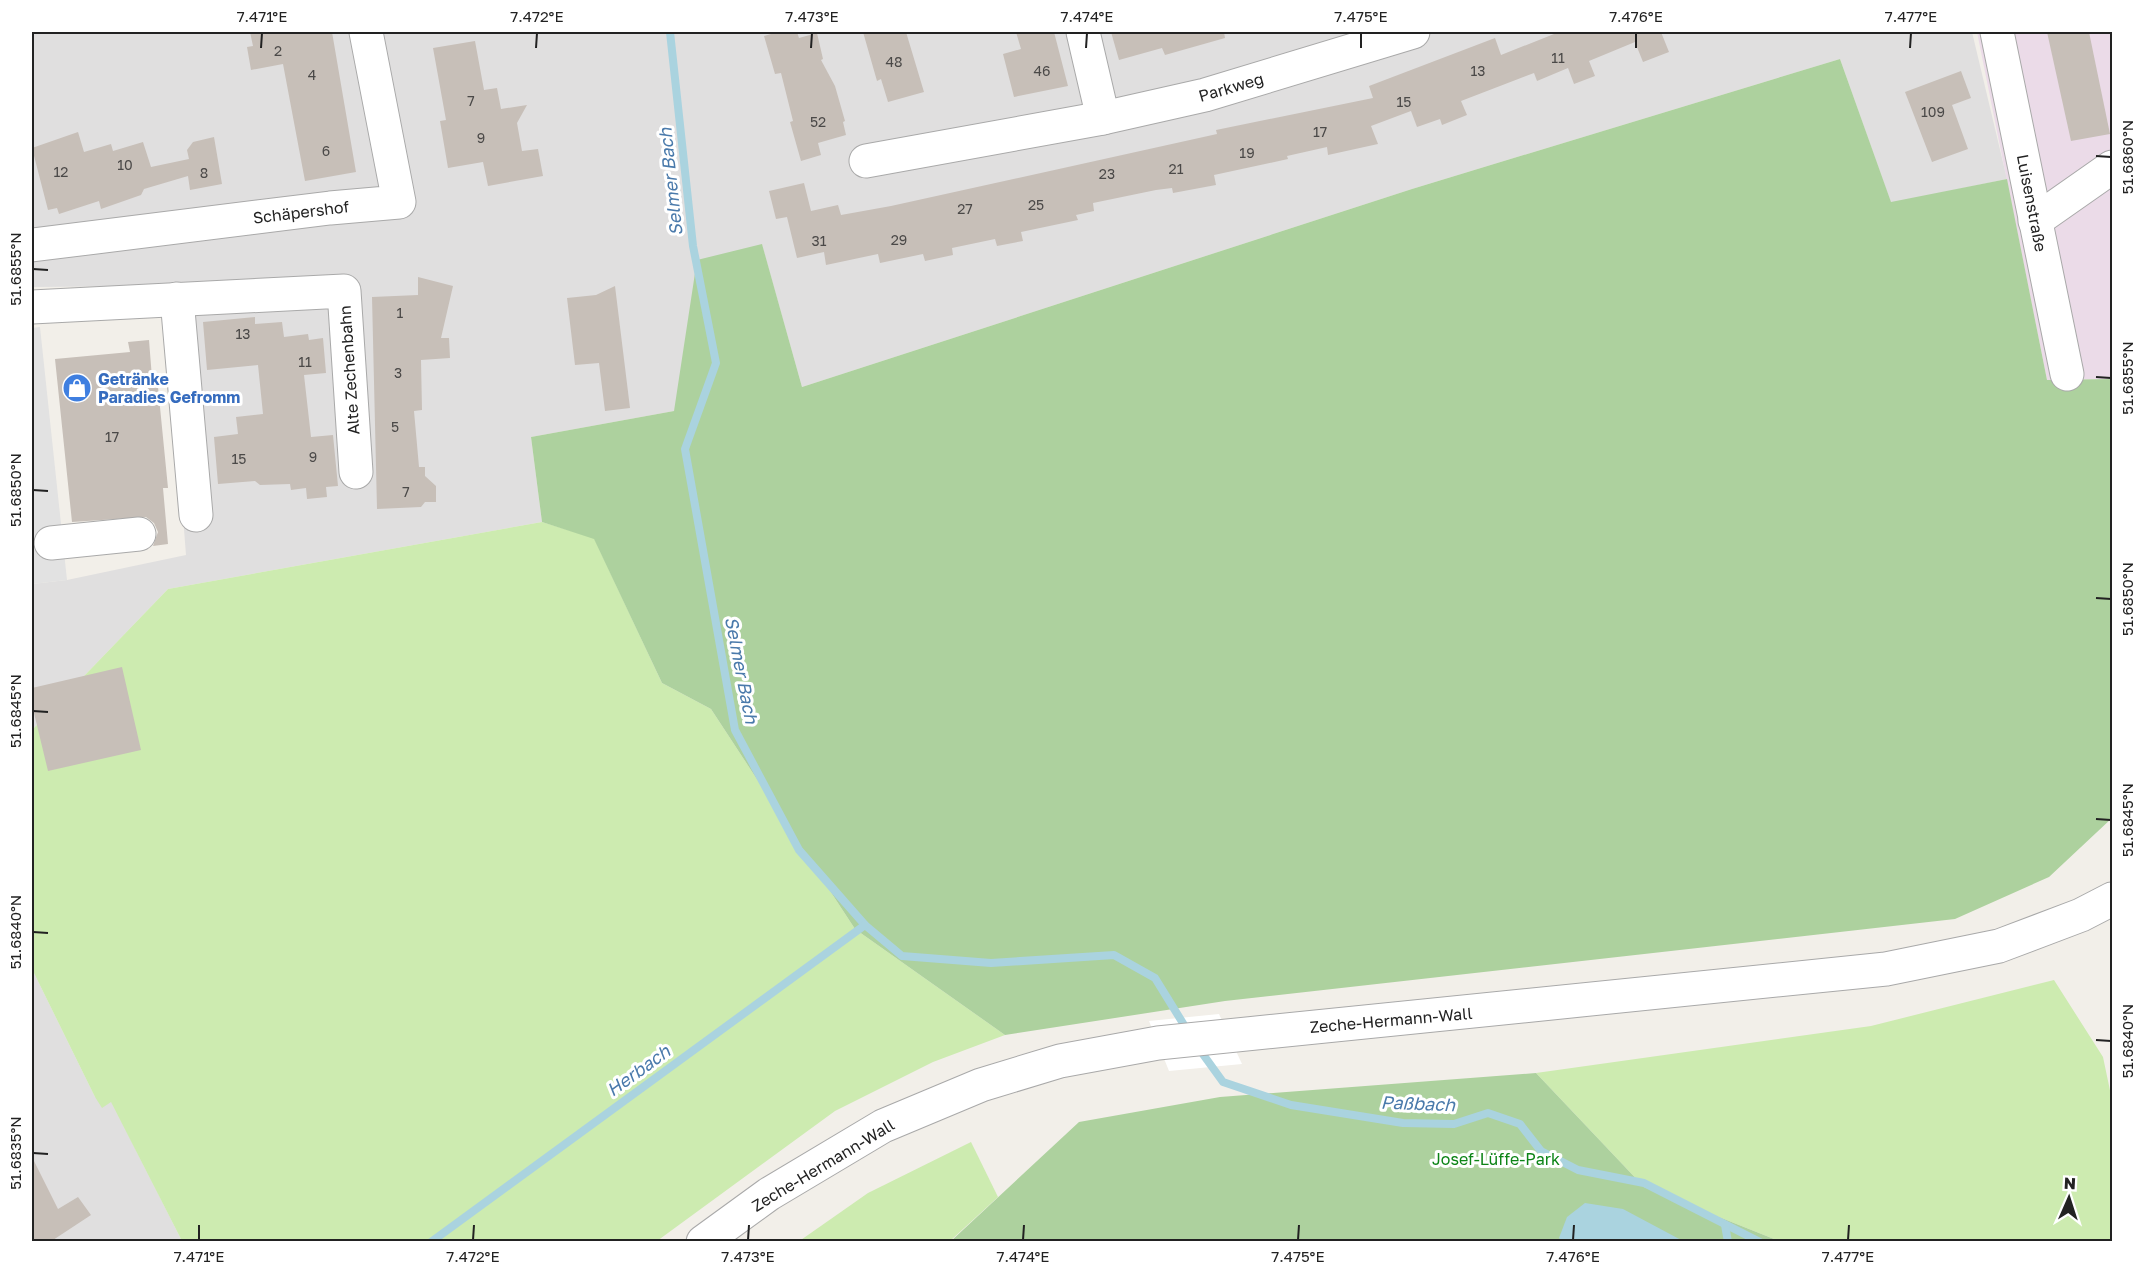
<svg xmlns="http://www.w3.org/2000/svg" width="2144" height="1273" viewBox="0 0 2144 1273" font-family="'Golos Text',sans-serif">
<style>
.residential{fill:#e0dfdf}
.industrial{fill:#ebdbe8}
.grass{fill:#cdebb0}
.forest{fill:#add19e}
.parking{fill:#e2e2e2}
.water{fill:#aad3df}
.pier{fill:#fff}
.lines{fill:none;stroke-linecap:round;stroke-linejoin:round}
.stream{stroke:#aad3df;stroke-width:8}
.building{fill:#c7bfb8}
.minor-casing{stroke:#a9a9a9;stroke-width:35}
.minor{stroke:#fff;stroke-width:33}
.ticks{fill:none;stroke:#222;stroke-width:2}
.labels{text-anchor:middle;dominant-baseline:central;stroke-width:6;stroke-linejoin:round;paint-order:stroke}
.number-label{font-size:14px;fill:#4b4948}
.street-label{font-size:16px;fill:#222;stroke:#fff}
.shop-label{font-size:16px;font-weight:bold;fill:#366cbe;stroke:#fff;text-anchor:start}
.park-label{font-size:16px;fill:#0c8416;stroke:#fff}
.water-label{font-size:18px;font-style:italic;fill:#4a7aab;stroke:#fff}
.neatline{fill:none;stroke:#222;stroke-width:2}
.ticks-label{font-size:15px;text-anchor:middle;fill:#222}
</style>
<rect width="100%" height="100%" fill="#f2efe9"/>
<!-- residential -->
<g class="residential">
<polygon points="32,32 1972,32 2007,179 1891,203 1840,59 1412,189 802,387 762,245 674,411 531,437 542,522 168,589 32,730 32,584 67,580 186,555 165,286 32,287"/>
<polygon points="32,969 95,1097 111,1101 182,1241 32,1241"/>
</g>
<!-- industrial -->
<polygon class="industrial" points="1977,32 2112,32 2112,379 2047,380"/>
<!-- grass -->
<g class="grass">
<polygon points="542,522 594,538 662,683 711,709 855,929 1005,1035 933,1062 835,1111 657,1241 182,1241 111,1102 102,1108 95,1097 32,969 32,730 168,589"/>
<polygon points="2054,980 2103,1057 2112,1100 2112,1241 1779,1241 1644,1187 1536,1073 1871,1026"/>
<polygon points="971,1142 998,1197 950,1241 798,1242 868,1193"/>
</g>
<!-- forest -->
<g class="forest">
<polygon points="1840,59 1891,202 2007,179 2047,380 2112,379 2112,818 2049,877 1955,919 1225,1001 1005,1035 855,929 711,709 662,683 594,539 542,522 531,437 674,411 697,260 762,244 802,387 1412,189"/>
<polygon points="1536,1073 1644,1187 1779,1241 950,1242 1079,1122 1220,1097"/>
</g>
<!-- parking -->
<polygon class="parking" points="40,327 67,580 32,584 32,328"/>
<!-- water -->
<polygon class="water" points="1585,1203 1623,1209 1683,1241 1562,1241 1559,1238 1567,1217"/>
<!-- pier -->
<polygon class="pier" points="1219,1014 1242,1064 1169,1071 1149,1021"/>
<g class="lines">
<!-- stream -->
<g class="stream">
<polyline points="670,32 693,246 716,363 685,449 735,730 799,850 865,925 902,956 991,963 1114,955 1155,978 1189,1033"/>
<polyline points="1197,1046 1223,1082 1291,1105 1403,1123 1454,1124 1488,1113 1520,1124 1541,1151 1578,1170 1644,1183 1760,1242"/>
<polyline points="1725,1225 1728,1242"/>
<polyline points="431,1242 865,925"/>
</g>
</g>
<!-- building -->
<g class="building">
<polygon points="250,32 332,32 356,172 305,181 283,64 251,70 247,47 253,46"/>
<polygon points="778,32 797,32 799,38 817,33 823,59 821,60 835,86 845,121 843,122 846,135 818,143 821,155 801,161 790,122 793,121 781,73 775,74 764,36"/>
<polygon points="863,32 906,32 924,92 888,102 881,79 877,81"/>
<polygon points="1016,32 1054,32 1068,86 1014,97 1003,54 1021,49"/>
<polygon points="1111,32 1224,32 1225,38 1165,55 1162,48 1119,60"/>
<polygon points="1559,32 1661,32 1669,52 1643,62 1635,42 1589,61 1595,76 1574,84 1568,68 1537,81 1534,73 1461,101 1467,115 1442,125 1440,119 1417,127 1411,111 1371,126 1378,144 1328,155 1327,147 1287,156 1288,159 1214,175 1216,185 1173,193 1172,188 1156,190 1093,203 1094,211 1076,215 1078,220 1021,232 1023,241 997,246 995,239 952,248 953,255 925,261 923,254 880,263 878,254 826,265 824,252 797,258 787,217 776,219 769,191 804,183 811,211 838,205 841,215 891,206 1217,134 1216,130 1373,98 1369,86 1495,38 1501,55"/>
<polygon points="2047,32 2089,32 2110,134 2071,141"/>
<polygon points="475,41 484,90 497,88 501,109 527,105 517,123 522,151 538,149 543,176 488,186 483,162 448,168 440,121 446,120 433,48"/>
<polygon points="1961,71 1971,98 1952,105 1968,149 1932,162 1905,92"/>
<polygon points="78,132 84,152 111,144 113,151 143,142 151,167 189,159 187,150 193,142 214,137 222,184 190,190 188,176 144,189 141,195 101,209 99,201 59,214 57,208 48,210 32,148"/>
<polygon points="418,277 453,286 441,338 449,338 450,358 421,360 422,410 414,411 419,467 425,467 425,476 436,486 436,502 425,502 421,507 377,509 372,297 418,295"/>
<polygon points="615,286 630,408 605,411 599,363 575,365 567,298 596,295"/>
<polygon points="255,317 255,324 282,322 284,337 308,334 309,340 323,338 326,373 304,375 311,437 333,435 338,486 326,487 327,497 307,499 306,488 291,490 290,484 260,485 255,481 218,484 214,437 238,434 236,417 263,414 258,365 207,370 203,322"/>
<polygon points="149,340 152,378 157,377 168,488 163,488 168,544 153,546 158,532 154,523 146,517 72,522 55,359 130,352 128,342"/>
<polygon points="122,667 141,750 48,771 34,713 32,714 32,688"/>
<polygon points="32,1157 58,1209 78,1197 91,1215 50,1242 32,1242"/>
</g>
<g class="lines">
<!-- minor casing -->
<g class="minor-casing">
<g id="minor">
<polyline points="1083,32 1103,118"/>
<polyline points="1997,32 2067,374"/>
<polyline points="866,161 1103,118 1205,95 1413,32"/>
<polyline points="2035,221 2112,167"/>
<polyline points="32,245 330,208 399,202 366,32"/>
<polyline points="177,299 196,515"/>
<polyline points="32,307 344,291 356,472"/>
<polyline points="51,543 139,534"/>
<polyline points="703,1242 769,1194 883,1126 981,1085 1060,1061 1158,1043 1886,969 1999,946 2081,915 2112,899"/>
</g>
</g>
<!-- minor -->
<use href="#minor" class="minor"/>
</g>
<!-- ticks -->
<path class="ticks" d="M261 48 262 33M536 48 537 33M811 48 812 33M1086 48 1087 33M1361 48V33M1636 48V33M1910 48 1911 33M2096 156 2111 157M33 269 48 270M2096 377 2111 378M33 490 48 491M2096 598 2111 599M33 711 48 712M2096 819 2111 820M33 932 48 933M2096 1040 2111 1041M33 1153 48 1154M199 1240V1225M473 1240 474 1225M748 1240 749 1225M1023 1240 1024 1225M1298 1240 1299 1225M1573 1240 1574 1225M1848 1240 1849 1225"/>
<!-- icons -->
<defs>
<g id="shop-disc" transform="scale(1.5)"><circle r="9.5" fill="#3f7fe0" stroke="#fff"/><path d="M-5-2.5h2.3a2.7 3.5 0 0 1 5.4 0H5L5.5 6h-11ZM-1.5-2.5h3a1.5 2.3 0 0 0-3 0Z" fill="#fff"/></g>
</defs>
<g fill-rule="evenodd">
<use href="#shop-disc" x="77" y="388"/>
</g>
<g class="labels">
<!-- number labels -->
<g class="number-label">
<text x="278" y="50">2</text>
<text x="1558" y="57">11</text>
<text x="894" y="61">48</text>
<text x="1042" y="70">46</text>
<text x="1478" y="70">13</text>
<text x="312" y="74">4</text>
<text x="471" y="100">7</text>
<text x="1404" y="101">15</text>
<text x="1933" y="111">109</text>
<text x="818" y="121">52</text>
<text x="1320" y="131">17</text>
<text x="481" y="137">9</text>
<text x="326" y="150">6</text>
<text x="1247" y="152">19</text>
<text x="125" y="164">10</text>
<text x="1176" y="168">21</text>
<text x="61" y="171">12</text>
<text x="204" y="172">8</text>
<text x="1107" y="173">23</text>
<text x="1036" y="204">25</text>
<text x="965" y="208">27</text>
<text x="899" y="239">29</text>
<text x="819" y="240">31</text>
<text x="400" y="312">1</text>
<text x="243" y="333">13</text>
<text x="305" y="361">11</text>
<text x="398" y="372">3</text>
<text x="395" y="426">5</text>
<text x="112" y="436">17</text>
<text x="313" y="456">9</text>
<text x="239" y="458">15</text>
<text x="406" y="491">7</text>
</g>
<!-- street labels -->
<g class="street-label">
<text transform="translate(1231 87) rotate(-16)">Parkweg</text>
<text transform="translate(2032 203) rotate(79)">Luisenstraße</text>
<text transform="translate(301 212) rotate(-7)">Schäpershof</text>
<text transform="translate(349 370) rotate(-94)">Alte Zechenbahn</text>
<text transform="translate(1391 1020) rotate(-5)">Zeche-Hermann-Wall</text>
<text transform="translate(823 1165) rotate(-31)">Zeche-Hermann-Wall</text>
</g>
<!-- shop labels -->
<g class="shop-label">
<text x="98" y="379">Getränke<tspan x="98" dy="18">Paradies Gefromm</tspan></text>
</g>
<!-- park labels -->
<g class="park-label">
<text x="1496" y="1159">Josef-Lüffe-Park</text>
</g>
<!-- water labels -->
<g class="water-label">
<text transform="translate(670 182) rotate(-96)">Selmer Bach</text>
<text transform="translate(742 670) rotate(79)">Selmer Bach</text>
<text transform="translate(638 1070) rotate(-36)">Herbach</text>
<text transform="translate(1418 1103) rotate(2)">Paßbach</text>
</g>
</g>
<!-- border -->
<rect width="2144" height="1273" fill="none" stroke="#ffffff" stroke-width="66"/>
<!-- north arrow -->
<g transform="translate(2069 1198) rotate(3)" stroke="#ffffff" stroke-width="4.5" paint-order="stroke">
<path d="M0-4.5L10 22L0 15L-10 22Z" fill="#222222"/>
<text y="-9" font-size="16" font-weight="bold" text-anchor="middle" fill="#222222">N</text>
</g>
<rect x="33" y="33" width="2078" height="1207" class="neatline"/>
<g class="ticks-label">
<text x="262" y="22">7.471°E</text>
<text x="537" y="22">7.472°E</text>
<text x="812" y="22">7.473°E</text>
<text x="1087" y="22">7.474°E</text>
<text x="1361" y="22">7.475°E</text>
<text x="1636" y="22">7.476°E</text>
<text x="1911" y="22">7.477°E</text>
<text transform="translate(2128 157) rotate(-90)" y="5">51.6860°N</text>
<text transform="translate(16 269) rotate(-90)" y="5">51.6855°N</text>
<text transform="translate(2128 378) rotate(-90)" y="5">51.6855°N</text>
<text transform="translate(16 490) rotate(-90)" y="5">51.6850°N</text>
<text transform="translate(2128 599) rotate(-90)" y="5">51.6850°N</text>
<text transform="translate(16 711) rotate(-90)" y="5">51.6845°N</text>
<text transform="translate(2128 820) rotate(-90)" y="5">51.6845°N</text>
<text transform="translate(16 932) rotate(-90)" y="5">51.6840°N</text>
<text transform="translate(2128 1041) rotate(-90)" y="5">51.6840°N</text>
<text transform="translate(16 1153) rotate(-90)" y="5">51.6835°N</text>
<text x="199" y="1262">7.471°E</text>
<text x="473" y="1262">7.472°E</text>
<text x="748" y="1262">7.473°E</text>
<text x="1023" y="1262">7.474°E</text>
<text x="1298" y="1262">7.475°E</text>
<text x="1573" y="1262">7.476°E</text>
<text x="1848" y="1262">7.477°E</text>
</g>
</svg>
